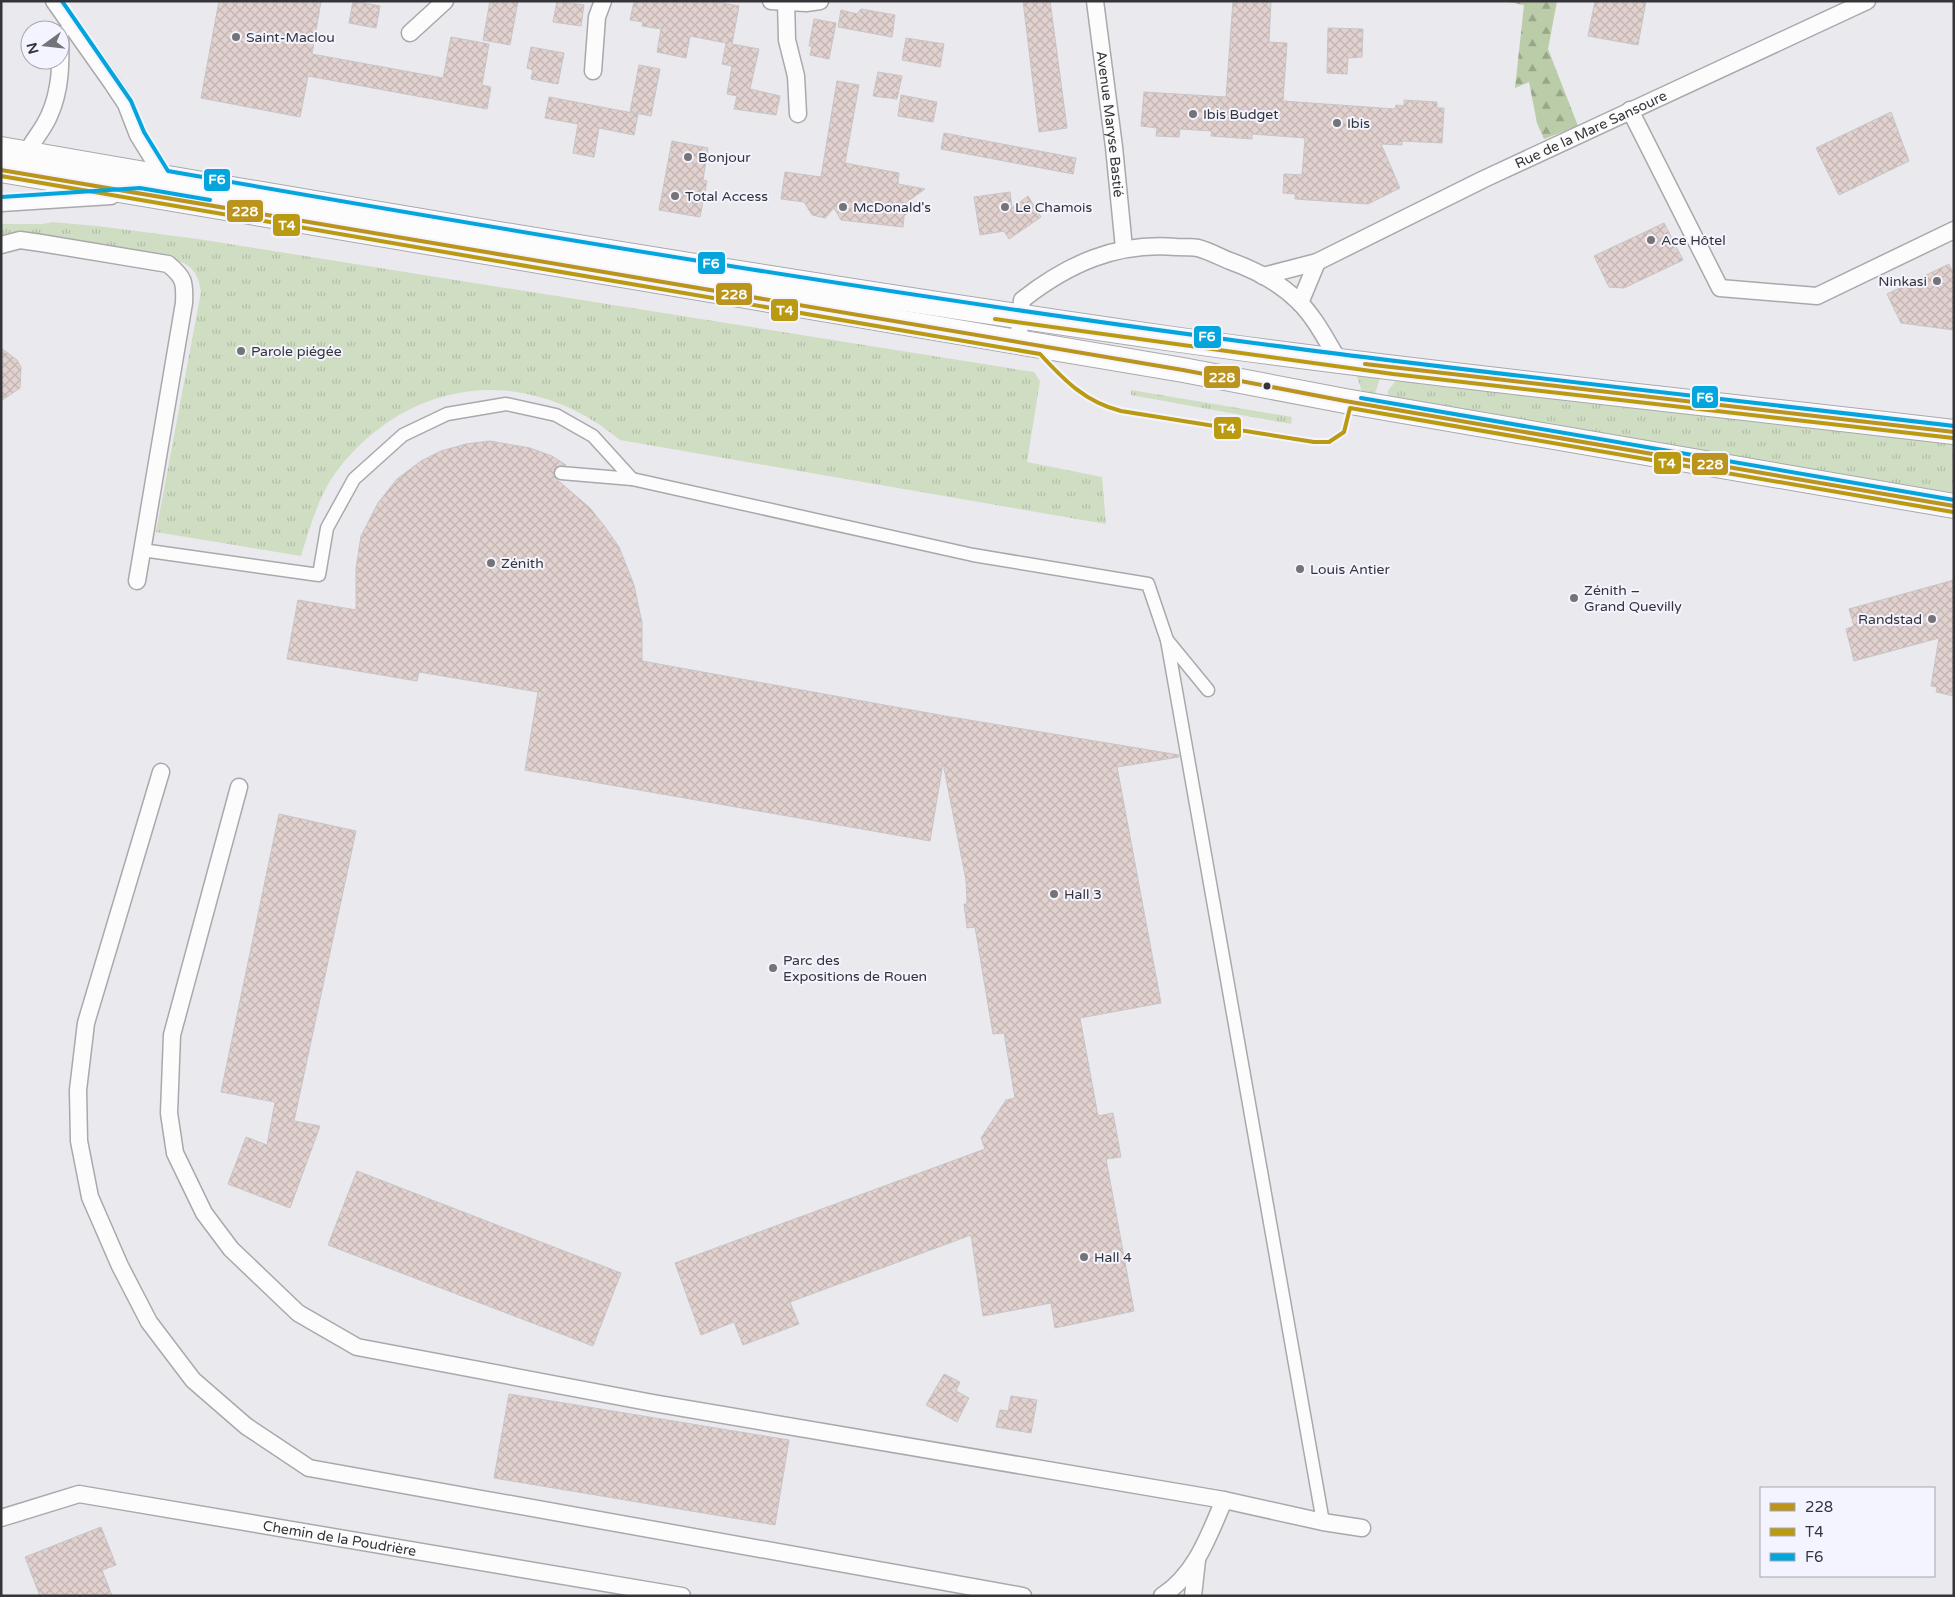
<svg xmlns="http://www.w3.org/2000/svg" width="1955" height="1597" viewBox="0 0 1955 1597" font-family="'Varela Round',sans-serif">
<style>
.grass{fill:url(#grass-tufts)}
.forest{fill:url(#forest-firs)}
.building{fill:url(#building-cross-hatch);stroke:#c7c5c6}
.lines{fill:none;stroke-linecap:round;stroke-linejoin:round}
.pedestrian-casing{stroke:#a9a9ad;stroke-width:15}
.minor-casing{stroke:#a9a9ad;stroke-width:19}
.secondary-casing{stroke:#a9a9ad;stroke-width:26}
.pedestrian{stroke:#fcfcfc;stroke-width:12}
.minor{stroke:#fcfcfc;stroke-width:16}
.secondary{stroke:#fcfcfc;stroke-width:24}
.bus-1-casing{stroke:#f3f4ff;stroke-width:8}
.bus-2-casing{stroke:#f3f4ff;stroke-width:8}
.bus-3-casing{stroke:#f3f4ff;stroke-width:8}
.bus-1{stroke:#ba941c;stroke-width:4}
.bus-2{stroke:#ba9a11;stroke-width:4}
.bus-3{stroke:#03a5dc;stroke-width:4}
.poi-dot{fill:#737378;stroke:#f3f4ff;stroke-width:2}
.bus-dot{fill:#343439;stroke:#f3f4ff;stroke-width:2}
.labels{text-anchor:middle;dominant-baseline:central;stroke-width:4;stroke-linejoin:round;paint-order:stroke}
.poi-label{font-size:14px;fill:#343439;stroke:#f3f4ff;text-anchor:start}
.street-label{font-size:14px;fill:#343439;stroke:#f3f4ff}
.line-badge{stroke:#f3f4ff;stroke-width:2}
.badge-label{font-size:14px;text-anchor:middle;font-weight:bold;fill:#fff}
</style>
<defs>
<pattern id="grass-tufts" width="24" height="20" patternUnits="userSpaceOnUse" patternTransform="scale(1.25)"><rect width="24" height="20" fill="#cfddc2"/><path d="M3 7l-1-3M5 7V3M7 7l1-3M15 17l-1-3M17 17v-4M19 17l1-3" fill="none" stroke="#b2bea7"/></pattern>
<pattern id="forest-firs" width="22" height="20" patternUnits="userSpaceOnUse" patternTransform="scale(1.25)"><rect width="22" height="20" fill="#bacca8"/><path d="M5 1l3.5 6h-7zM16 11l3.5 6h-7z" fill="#98a68a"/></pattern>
<pattern id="building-cross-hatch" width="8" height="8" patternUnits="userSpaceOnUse" patternTransform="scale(1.25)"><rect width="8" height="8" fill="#e1d1cf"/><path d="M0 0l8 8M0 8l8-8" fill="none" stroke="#c2b4b2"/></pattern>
</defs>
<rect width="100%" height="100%" fill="#e9e9ee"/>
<!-- grass -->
<g class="grass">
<path d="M52 222 97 226 198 239 1034 372 1040 381 1027 462 1102 477 1106 524 620 440C528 363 409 376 336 472 318 497 310 527 301 556L156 532 201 292C198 270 189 263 168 257L1 237V224H43Z"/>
<polygon points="1354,367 1384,367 1374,396 1362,392"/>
<polygon points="1397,379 1954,431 1954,496 1388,399 1388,391"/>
<polygon points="1131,390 1292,417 1291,424 1131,395"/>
</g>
<!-- forest -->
<polygon class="forest" points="1503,1 1557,1 1548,49 1578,126 1544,139 1537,123 1529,82 1515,88 1524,5"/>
<!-- building -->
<g class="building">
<polygon points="219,1 321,1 312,54 443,78 451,37 489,44 482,85 491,87 487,109 308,76 300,117 201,98"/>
<polygon points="353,1 380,6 376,28 349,23"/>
<polygon points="490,1 518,1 510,45 483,40"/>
<polygon points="557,1 584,5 581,26 553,22"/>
<polygon points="634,1 713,1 739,6 732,44 759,49 750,89 780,96 776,115 734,109 737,96 727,94 732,66 722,64 726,43 690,36 686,58 657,52 661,29 642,26 643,22 630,20"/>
<polygon points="1023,1 1050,1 1067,128 1039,132"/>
<polygon points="1233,1 1271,1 1269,42 1287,43 1283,101 1395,109 1396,105 1404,106 1404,100 1437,102 1437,108 1444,108 1442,143 1402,141 1402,145 1381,144 1400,188 1368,204 1295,199 1295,194 1283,193 1284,174 1302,175 1305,138 1252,134 1252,139 1211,136 1212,131 1180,129 1179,137 1156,136 1157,128 1141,126 1144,92 1226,97"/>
<polygon points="1595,1 1646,1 1638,45 1588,36"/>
<polygon points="861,9 895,15 892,37 838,27 841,10 857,14"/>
<polygon points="814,19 836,23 829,59 810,55 812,46 809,46"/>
<polygon points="1328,28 1363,29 1362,57 1348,58 1347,74 1327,73"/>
<polygon points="906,38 944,44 940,67 902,60"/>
<polygon points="531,47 564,53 558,84 531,79 533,70 527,68"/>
<polygon points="639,65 660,69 651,116 630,112"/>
<polygon points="878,72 902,76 897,99 873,96"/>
<polygon points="837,81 859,85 845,163 899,173 898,184 925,189 904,204 911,211 904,216 903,227 841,220 834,208 825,218 812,215 804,202 781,199 785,172 821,177"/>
<polygon points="901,95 937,102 933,122 898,116"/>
<polygon points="549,97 638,114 634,135 599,128 594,157 573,153 578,124 545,118"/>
<polygon points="1891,112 1909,161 1839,195 1816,148"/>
<polygon points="944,133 1076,158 1073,174 941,149"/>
<polygon points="672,141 708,148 703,180 707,181 700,217 659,210"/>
<polygon points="1010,192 1012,208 1028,196 1041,217 1009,239 1004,231 980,235 974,197"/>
<polygon points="1664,223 1683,260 1624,288 1609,287 1594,256"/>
<polygon points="1949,264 1954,275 1954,330 1901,323 1887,294"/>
<polygon points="1,348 17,360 21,367 20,388 1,401"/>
<polygon points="490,441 530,448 552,456 566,465 555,468 554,477 590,508 605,527 619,547 634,585 642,623 642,661 945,716 1179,755 1179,757 1117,767 1161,1003 1080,1018 1098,1116 1113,1113 1121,1157 1106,1159 1134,1311 1055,1328 1051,1303 983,1316 971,1235 790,1302 799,1324 743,1345 734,1322 701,1335 675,1263 985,1149 981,1138 1006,1100 1015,1098 1004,1033 993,1034 975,927 967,928 964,904 967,904 966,880 943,763 930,841 525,770 538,692 419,672 417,681 287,659 298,600 356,610 356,568 361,536 378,503 397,479 421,461 441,451 466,444"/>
<polygon points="1954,580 1954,696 1936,692 1937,687 1931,686 1939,638 1854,661 1846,629 1854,626 1849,609"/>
<polygon points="279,814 356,831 294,1121 320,1126 290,1208 228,1184 246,1137 267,1145 275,1102 221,1092"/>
<polygon points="357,1171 621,1273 593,1346 328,1245"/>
<polygon points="944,1374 960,1382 956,1391 969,1398 957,1422 926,1405"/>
<polygon points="509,1394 789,1440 775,1525 494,1478"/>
<polygon points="1011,1396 1037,1400 1031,1433 996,1427 1000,1410 1008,1411"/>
<polygon points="101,1527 116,1565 102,1570 112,1596 40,1596 25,1557"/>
</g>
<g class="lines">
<!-- pedestrian casing -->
<g class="pedestrian-casing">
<g id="pedestrian">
<polyline points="561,473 632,479 973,555 1148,584 1167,640 1208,690"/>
<polyline points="142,550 319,575 327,528 354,479 403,435 447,414 506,404 556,415 593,436 632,479"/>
<polyline points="1167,640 1323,1522"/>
</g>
</g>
<!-- minor casing -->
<g class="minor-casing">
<g id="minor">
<polyline points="54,1 112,83 126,104 138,135 164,177"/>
<polyline points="771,1 806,3 820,1"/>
<polyline points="786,1 787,40 796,76 798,114"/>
<path id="s1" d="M1095 1 1114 147 1124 248"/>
<polyline points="410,33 445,1"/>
<polyline points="593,71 597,17 603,1"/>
<polyline points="1630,110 1720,288 1817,296 1954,230"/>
<path d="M26 154C33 140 43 130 49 116 61 90 61 63 60 34"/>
<polyline points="1,203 111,196"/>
<path d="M1 245 20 240 41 243 168 264C184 277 185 282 184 303L137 581"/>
<path id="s2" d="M1263 276 1317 262 1484 179 1867 1"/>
<polyline points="1300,303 1317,262"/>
<path d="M1018 344 1022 300C1068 264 1116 242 1176 247 1183 247 1191 247 1198 248 1209 251 1220 257 1230 261 1255 270 1279 282 1298 301 1315 317 1327 342 1339 361"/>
<polyline points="161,772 86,1023 78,1090 79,1141 90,1197 120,1266 149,1322 193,1380 246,1426 309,1468 1023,1596"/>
<polyline points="239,787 172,1035 169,1113 175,1153 204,1213 231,1249 298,1313 357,1347 653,1403 1224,1500 1323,1522 1362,1528"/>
<path id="s3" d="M1 1518 79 1494 682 1596"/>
<path d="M1162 1596C1196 1574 1209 1535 1224 1500"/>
<polyline points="1193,1596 1197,1560"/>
</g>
</g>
<!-- secondary casing -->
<g class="secondary-casing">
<g id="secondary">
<path d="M1 149C389 217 777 282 1166 338 1428 375 1691 401 1954 432"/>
<polyline points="1,170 1183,370 1345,401 1954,506"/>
</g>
</g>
<!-- pedestrian -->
<use href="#pedestrian" class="pedestrian"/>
<!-- minor -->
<use href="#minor" class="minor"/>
<!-- secondary -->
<use href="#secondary" class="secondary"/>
<!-- bus-1 casing -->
<g class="bus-1-casing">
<g id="bus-1">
<polyline points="1,170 1183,370 1345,401 1954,506"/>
<polyline points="1365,364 1954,432"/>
</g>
</g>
<!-- bus-2 casing -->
<g class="bus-2-casing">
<g id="bus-2">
<path d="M1 176 1040 354C1064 380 1085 402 1121 411L1314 442H1329L1344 432 1350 408 1953 512"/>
<polyline points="995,319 1393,374 1953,438"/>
</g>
</g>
<!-- bus-3 casing -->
<g class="bus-3-casing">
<g id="bus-3">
<path d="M62 1 131 101 144 132 168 171C534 235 901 297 1269 345 1497 375 1726 399 1954 426"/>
<polyline points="1,197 140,188 210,200"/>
<polyline points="1361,398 1954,500"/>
</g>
</g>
<!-- bus-1 -->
<use href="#bus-1" class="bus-1"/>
<!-- bus-2 -->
<use href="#bus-2" class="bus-2"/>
<!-- bus-3 -->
<use href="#bus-3" class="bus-3"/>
</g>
<!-- markers -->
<g class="poi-dot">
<circle cx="236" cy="37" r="5"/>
<circle cx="1193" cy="114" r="5"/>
<circle cx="1337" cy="123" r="5"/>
<circle cx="688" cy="157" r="5"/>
<circle cx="675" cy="196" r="5"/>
<circle cx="843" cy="207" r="5"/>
<circle cx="1005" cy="207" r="5"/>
<circle cx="1651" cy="240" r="5"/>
<circle cx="1937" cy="281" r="5"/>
<circle cx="241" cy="351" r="5"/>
<circle cx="491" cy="563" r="5"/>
<circle cx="1300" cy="569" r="5"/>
<circle cx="1574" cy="598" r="5"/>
<circle cx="1932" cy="619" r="5"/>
<circle cx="1054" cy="894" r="5"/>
<circle cx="773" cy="968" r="5"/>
<circle cx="1084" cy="1257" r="5"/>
</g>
<circle class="bus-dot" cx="1267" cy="386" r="4.5"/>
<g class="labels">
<!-- poi labels -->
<g class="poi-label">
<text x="246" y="37">Saint-Maclou</text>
<text x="1203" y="114">Ibis Budget</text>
<text x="1347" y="123">Ibis</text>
<text x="698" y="157">Bonjour</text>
<text x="685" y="196">Total Access</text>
<text x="853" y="207">McDonald's</text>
<text x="1015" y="207">Le Chamois</text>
<text x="1661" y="240">Ace Hôtel</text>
<text x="1927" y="281" text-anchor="end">Ninkasi</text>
<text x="251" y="351">Parole piégée</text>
<text x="501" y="563">Zénith</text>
<text x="1310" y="569">Louis Antier</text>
<text x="1584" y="590">Zénith –<tspan x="1584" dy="16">Grand Quevilly</tspan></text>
<text x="1922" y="619" text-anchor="end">Randstad</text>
<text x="1064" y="894">Hall 3</text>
<text x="783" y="960">Parc des<tspan x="783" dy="16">Expositions de Rouen</tspan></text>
<text x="1094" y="1257">Hall 4</text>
</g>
<!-- street labels -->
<g class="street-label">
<text stroke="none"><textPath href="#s1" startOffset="124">Avenue Maryse Bastié</textPath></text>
<text stroke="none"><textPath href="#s2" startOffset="360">Rue de la Mare Sansoure</textPath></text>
<text stroke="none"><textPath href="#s3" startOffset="346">Chemin de la Poudrière</textPath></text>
</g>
</g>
<g class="line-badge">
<rect x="203" y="168" width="28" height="24" rx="5" fill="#03a5dc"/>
<rect x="226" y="199" width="38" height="24" rx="5" fill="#ba941c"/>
<rect x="272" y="213" width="29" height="24" rx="5" fill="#ba9a11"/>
<rect x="697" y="251" width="29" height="24" rx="5" fill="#03a5dc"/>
<rect x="715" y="282" width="38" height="24" rx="5" fill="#ba941c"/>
<rect x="770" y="298" width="29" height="24" rx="5" fill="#ba9a11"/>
<rect x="1193" y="325" width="29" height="24" rx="5" fill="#03a5dc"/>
<rect x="1203" y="365" width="38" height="24" rx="5" fill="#ba941c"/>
<rect x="1691" y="385" width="28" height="24" rx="5" fill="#03a5dc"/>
<rect x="1213" y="416" width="29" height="24" rx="5" fill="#ba9a11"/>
<rect x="1653" y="451" width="29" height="24" rx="5" fill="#ba9a11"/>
<rect x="1691" y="452" width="38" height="24" rx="5" fill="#ba941c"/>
</g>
<g class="badge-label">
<text x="217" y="184">F6</text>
<text x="245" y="216">228</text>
<text x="287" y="230">T4</text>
<text x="711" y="268">F6</text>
<text x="734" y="299">228</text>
<text x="785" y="315">T4</text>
<text x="1207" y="341">F6</text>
<text x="1222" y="382">228</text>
<text x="1705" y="402">F6</text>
<text x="1227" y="433">T4</text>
<text x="1667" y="468">T4</text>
<text x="1710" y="469">228</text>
</g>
<!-- border -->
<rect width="1955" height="1597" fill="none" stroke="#343439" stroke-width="5"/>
<!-- legend -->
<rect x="1760" y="1487" width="175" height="90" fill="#f3f4ff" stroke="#a7a7b0"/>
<rect x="1770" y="1503" width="25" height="8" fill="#ba941c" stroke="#a7a7b0"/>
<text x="1805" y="1512" font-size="15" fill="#343439">228</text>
<rect x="1770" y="1528" width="25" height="8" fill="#ba9a11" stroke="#a7a7b0"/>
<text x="1805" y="1537" font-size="15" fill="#343439">T4</text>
<rect x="1770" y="1553" width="25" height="8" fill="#03a5dc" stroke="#a7a7b0"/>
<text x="1805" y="1562" font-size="15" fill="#343439">F6</text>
<!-- north arrow -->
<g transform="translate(45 45) rotate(255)"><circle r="24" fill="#f3f4ff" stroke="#a7a7b0"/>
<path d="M0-4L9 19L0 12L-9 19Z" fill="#737378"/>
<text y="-8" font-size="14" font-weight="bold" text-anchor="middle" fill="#343439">N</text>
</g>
</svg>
